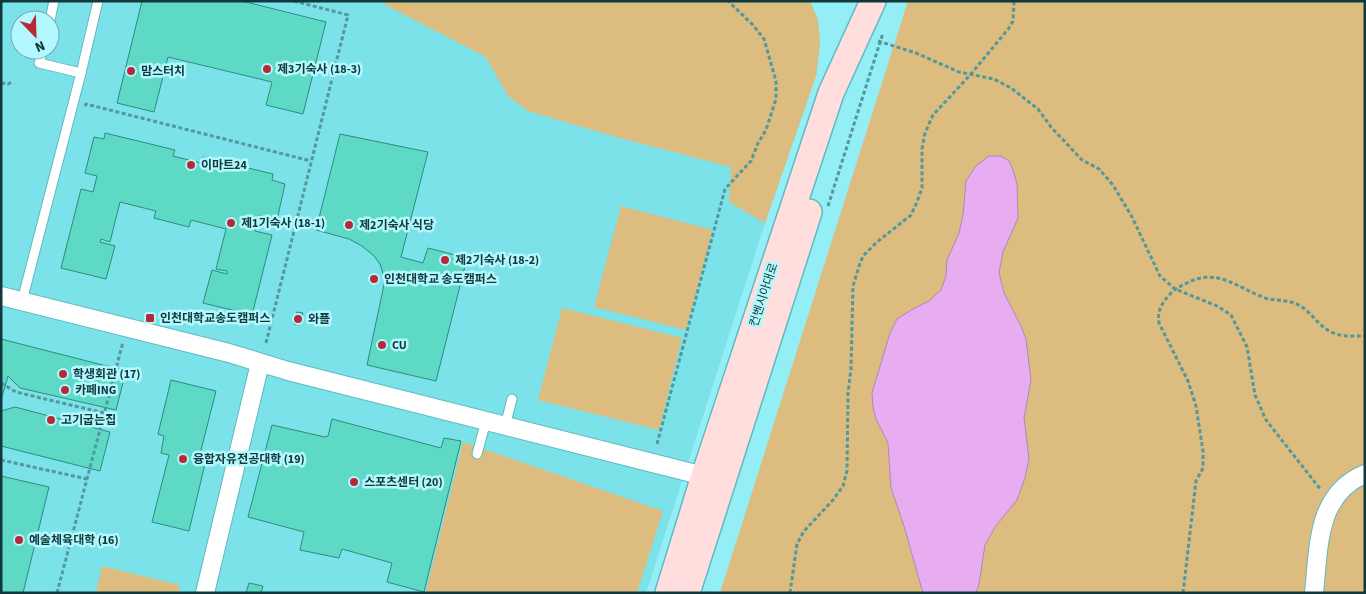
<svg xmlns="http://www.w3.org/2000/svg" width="1366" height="594" viewBox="0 0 1366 594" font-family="'Source Sans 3','Noto Sans KR',sans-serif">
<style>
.built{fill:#7ae2e8;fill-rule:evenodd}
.green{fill:#ddbc7f}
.water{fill:#e8adf1;stroke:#a88aba}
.building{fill:#5ed9c6;stroke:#2f8b7d}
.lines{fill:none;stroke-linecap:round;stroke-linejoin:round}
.service-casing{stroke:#5fbac1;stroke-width:11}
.minor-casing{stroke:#5fbac1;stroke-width:20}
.secondary-casing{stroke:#5fbac1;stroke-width:28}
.path{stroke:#55989c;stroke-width:3;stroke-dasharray:4 2.5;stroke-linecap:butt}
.service{stroke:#fff;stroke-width:9}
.minor{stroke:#fff;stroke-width:18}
.secondary{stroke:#ffdedd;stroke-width:25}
.poi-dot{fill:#b92836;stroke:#b2f8fe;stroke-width:2}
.labels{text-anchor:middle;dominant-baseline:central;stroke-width:5;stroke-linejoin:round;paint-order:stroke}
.poi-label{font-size:12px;font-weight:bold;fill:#11393b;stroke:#b2f8fe;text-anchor:start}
.street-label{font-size:12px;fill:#11393b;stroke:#b2f8fe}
</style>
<rect width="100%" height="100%" fill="#93eef5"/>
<!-- built -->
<path class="built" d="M1 1H810L818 20 820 44 816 76 765 223 646 593H1ZM20 20H50V50H20Z"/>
<!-- green -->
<g class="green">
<polygon points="378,1 810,1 818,20 820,44 816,76 765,223 729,202 731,167 620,138 528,111 508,96 486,57"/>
<polygon points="908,1 1365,1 1365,593 720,593"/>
<polygon points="621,206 713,230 686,330 594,307"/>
<polygon points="562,308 682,338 659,430 538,400"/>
<polygon points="463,442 663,511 637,593 436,593 426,591"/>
<polygon points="102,566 180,585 178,593 96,593"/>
</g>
<!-- water -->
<polygon class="water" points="989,156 1001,156 1009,161 1013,170 1017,184 1018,218 1003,252 999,273 1004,293 1021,326 1026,339 1031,380 1024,418 1029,459 1025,478 1017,500 995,527 985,545 979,584 976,593 923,593 904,526 891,488 888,443 876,419 873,407 872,393 890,333 897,319 913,309 929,301 941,290 946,276 947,260 959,233 963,215 966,181 976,166"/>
<!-- building -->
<g class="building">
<polygon points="142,1 242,1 326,22 303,114 266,105 272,82 168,57 154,112 117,103"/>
<polygon points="105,133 175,150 173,156 201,163 203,157 273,174 272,180 285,184 277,220 259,215 255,231 272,235 252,315 203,303 212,270 227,274 227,271 216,269 226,229 191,220 189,227 154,218 156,211 120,202 110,242 101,239 100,242 115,246 106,279 61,268 81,189 93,192 97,176 85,173 94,137 104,139"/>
<polygon points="340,134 428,152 401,257 423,263 428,248 467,258 436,381 367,365 385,280 380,264 374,256 362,246 349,239 316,230"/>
<polygon points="297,312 303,313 299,325 294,324"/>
<polygon points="1,339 126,371 116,410 20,388 8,376 1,400"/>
<polygon points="171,380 216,391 198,462 205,464 189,531 152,522 169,455 161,453 164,436 158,434"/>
<polygon points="15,407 110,432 100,471 1,446 1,411"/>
<polygon points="332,419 441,448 444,438 461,441 424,592 387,582 392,563 342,549 339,558 300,550 304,532 248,517 272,425 325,437 328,436"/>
<polygon points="1,476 49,487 23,593 1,593"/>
<polygon points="249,583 263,586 261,593 246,593"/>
</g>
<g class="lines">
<!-- service casing -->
<g class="service-casing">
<g id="service">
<polyline points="50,20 54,1"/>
<polyline points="43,50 39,63 81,73 98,1"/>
<polyline points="22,301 81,73"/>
<polyline points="505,426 512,399"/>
<polyline points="477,454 486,421"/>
</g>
</g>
<!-- minor casing -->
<g class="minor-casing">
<g id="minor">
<polyline points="1,296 229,353 288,371 704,476"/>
<polyline points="205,593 260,363"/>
<path d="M1314 593C1319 548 1316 494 1365 474"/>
</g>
</g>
<!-- secondary casing -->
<g class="secondary-casing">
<g id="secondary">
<polyline points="668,593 704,476 831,93 873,1"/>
<polyline points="687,593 809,212"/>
</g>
</g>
<!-- path -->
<g class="path">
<polyline points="878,41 916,53 959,72 994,79 1011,88 1038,109 1051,127 1082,160 1099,169 1113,185 1132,217 1160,276 1175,289 1217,306 1231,315 1247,347 1255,395 1266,420 1321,490"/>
<polyline points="1,83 8,84 12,82"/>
<polyline points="85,106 86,104 311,161"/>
<polyline points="828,206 883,33"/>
<polyline points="266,343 348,15 294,1"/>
<polyline points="1,383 16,392 104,413"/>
<polyline points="657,444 725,189 751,161 758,143 766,130 776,99 776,81 764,39 753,25 728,1"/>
<polyline points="1,460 87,479"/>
<polyline points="57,593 123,342"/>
<polyline points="790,593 797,544 804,531 833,500 843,486 847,471 848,393 851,369 853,286 859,266 863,256 877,242 911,215 917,202 922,188 922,149 925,133 933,115 971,74 1009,28 1013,21 1014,1"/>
<path d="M1183 593 1196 481 1203 468V451L1196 406 1188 381 1159 323C1157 310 1162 303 1171 293 1176 288 1181 286 1187 283 1217 267 1238 288 1265 298 1278 302 1288 298 1302 307 1312 314 1319 326 1331 332 1341 337 1354 336 1365 336"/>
</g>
<!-- service -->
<use href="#service" class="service"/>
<!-- minor -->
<use href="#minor" class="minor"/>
<!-- secondary -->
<use href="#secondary" class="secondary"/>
</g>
<!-- markers -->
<g class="poi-dot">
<circle cx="267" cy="69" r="5"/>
<circle cx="131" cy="71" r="5"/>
<circle cx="191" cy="165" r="5"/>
<circle cx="231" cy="223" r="5"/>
<circle cx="349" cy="225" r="5"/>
<circle cx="445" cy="260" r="5"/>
<circle cx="374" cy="279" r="5"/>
<rect x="145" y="313" width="10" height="10" rx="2.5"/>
<circle cx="298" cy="319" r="5"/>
<circle cx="382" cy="345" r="5"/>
<circle cx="63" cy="374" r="5"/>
<circle cx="65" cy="390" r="5"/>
<circle cx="51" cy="420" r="5"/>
<circle cx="183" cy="459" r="5"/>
<circle cx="354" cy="482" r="5"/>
<circle cx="19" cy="540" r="5"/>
</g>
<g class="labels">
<!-- poi labels -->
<g class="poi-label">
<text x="277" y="69">제3기숙사 (18-3)</text>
<text x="141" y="71">맘스터치</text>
<text x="201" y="165">이마트24</text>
<text x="241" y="223">제1기숙사 (18-1)</text>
<text x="359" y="225">제2기숙사 식당</text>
<text x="455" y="260">제2기숙사 (18-2)</text>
<text x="384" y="279">인천대학교 송도캠퍼스</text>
<text x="160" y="318">인천대학교송도캠퍼스</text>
<text x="308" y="319">와플</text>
<text x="392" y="345">CU</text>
<text x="73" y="374">학생회관 (17)</text>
<text x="75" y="390">카페ING</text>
<text x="61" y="420">고기굽는집</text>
<text x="193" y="459">융합자유전공대학 (19)</text>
<text x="364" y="482">스포츠센터 (20)</text>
<text x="29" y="540">예술체육대학 (16)</text>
</g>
<!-- street labels -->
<g class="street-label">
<text transform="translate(764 295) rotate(-72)">컨벤시아대로</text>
</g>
</g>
<!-- border -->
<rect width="1366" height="594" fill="none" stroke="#11393b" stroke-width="5"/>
<!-- north arrow -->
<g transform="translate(35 35) rotate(157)"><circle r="24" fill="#b2f8fe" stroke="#72acb0"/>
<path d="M0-4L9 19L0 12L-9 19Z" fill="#b92836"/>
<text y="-8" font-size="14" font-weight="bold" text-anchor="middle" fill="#11393b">N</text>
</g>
</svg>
